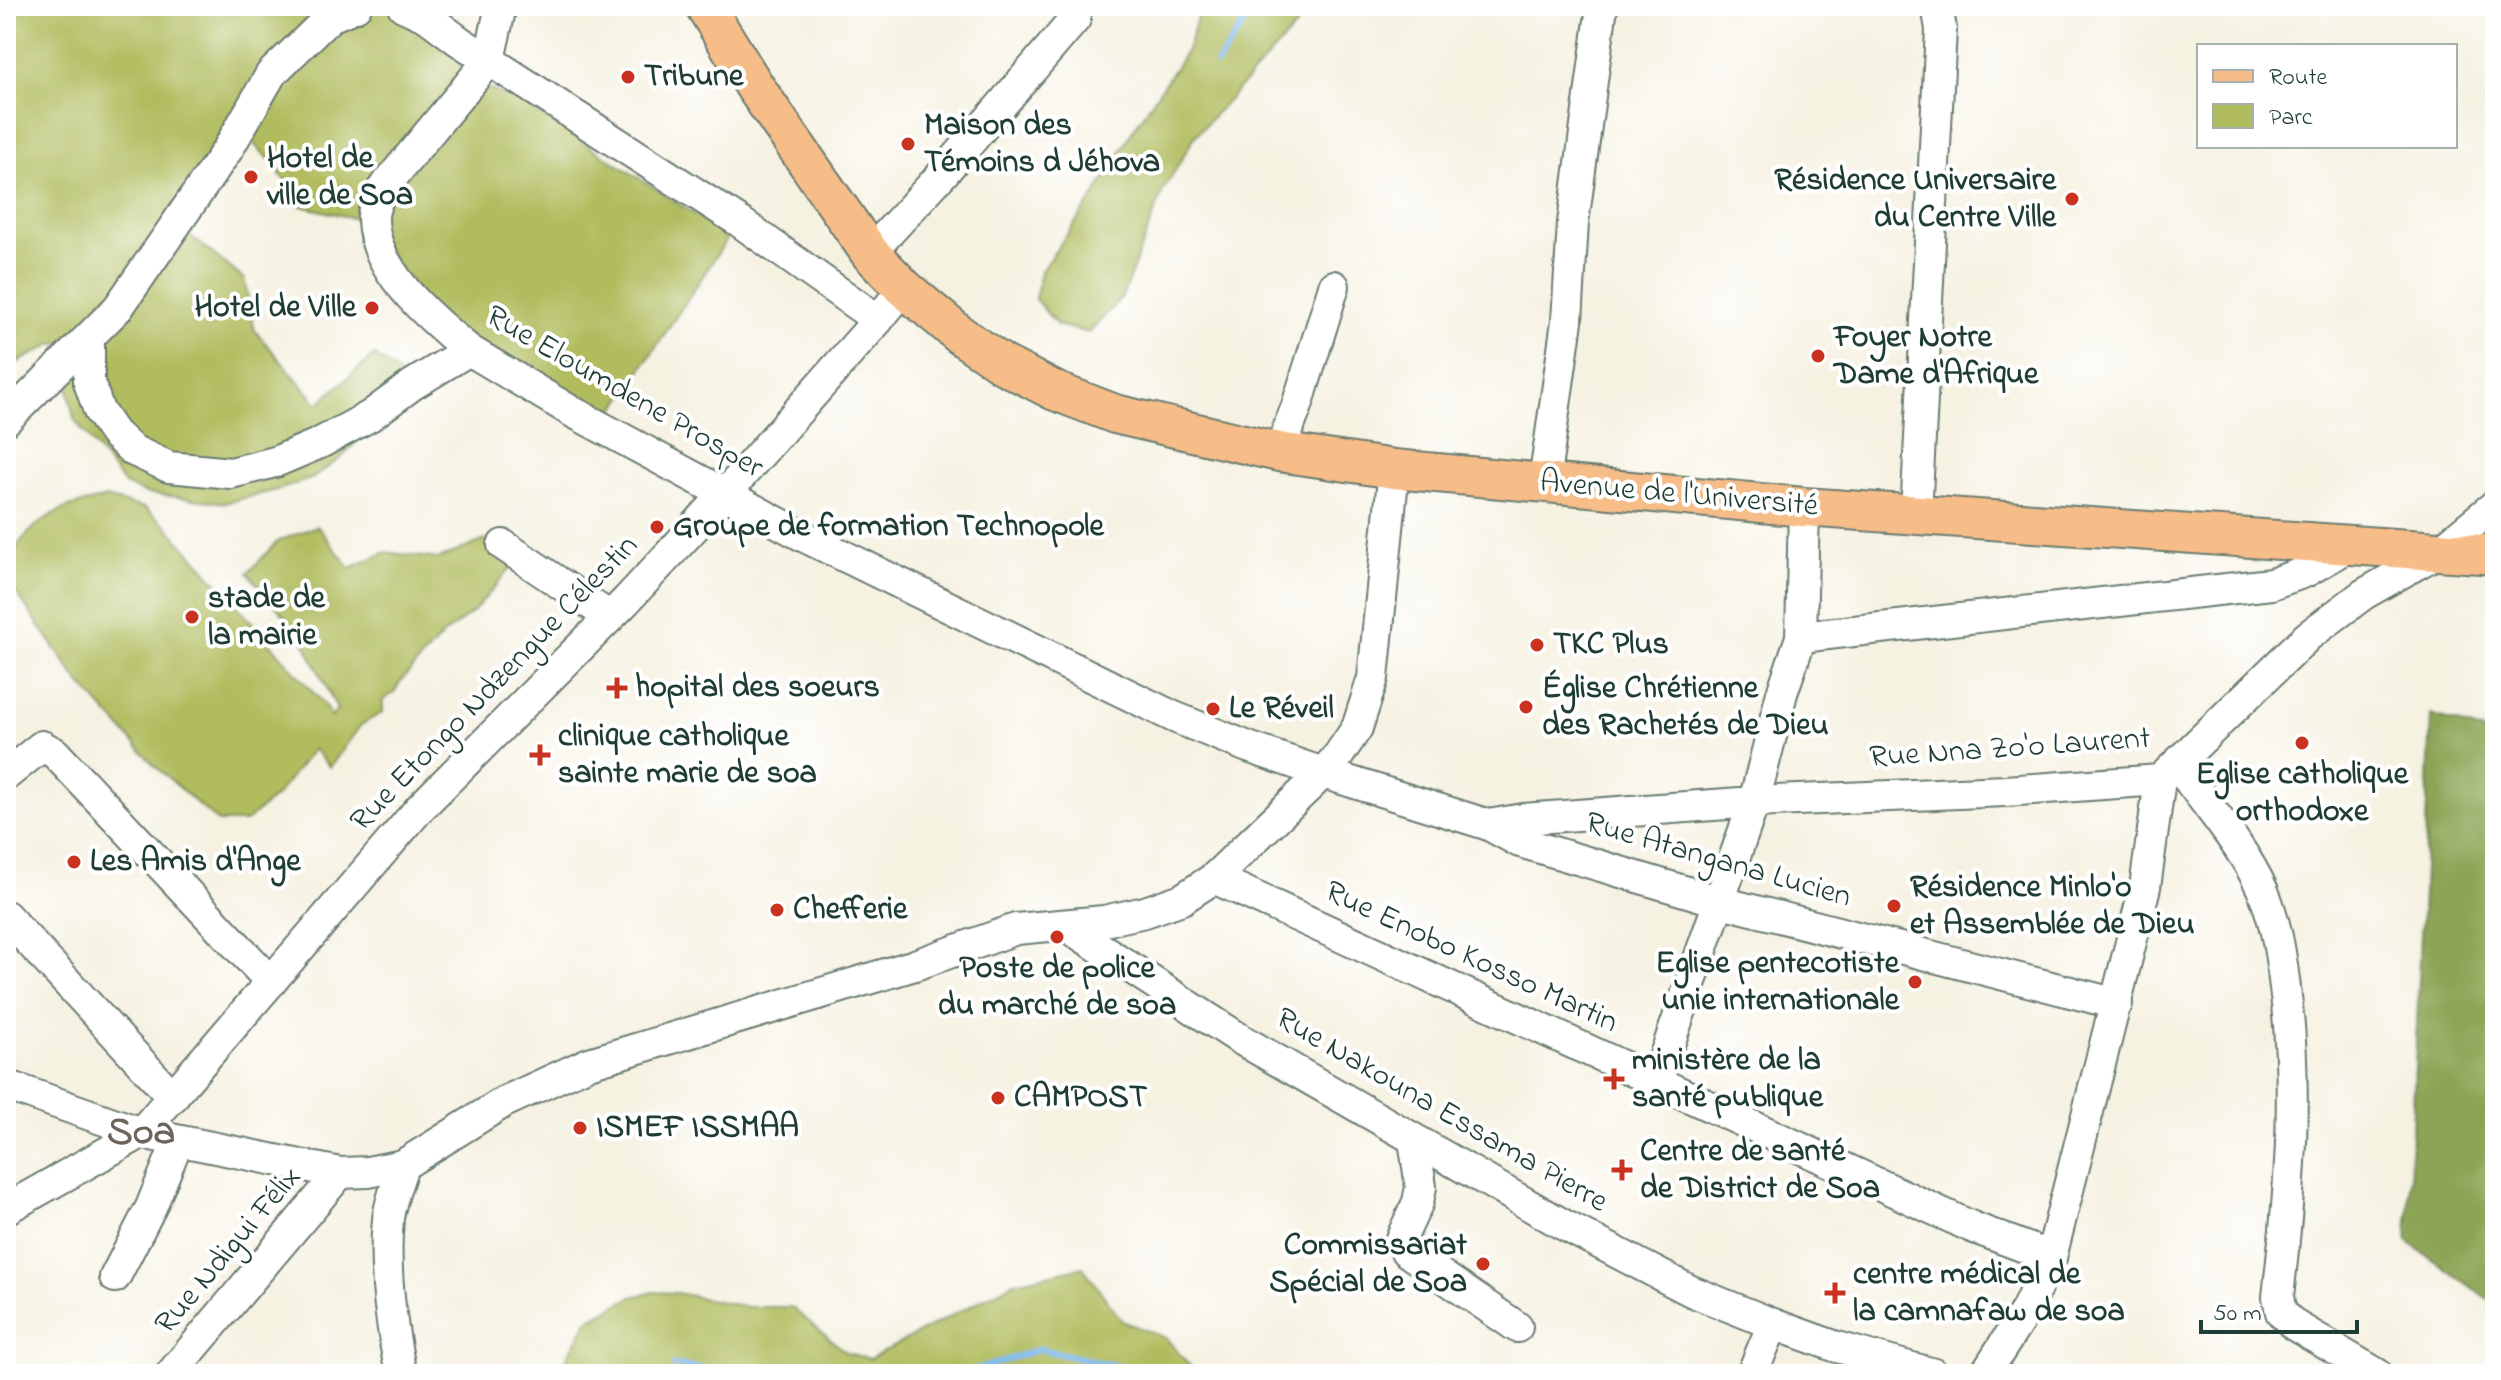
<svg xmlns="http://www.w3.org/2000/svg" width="2501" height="1380" viewBox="0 0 2501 1380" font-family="'Indie Flower',sans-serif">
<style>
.green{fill:#b0bc5d;stroke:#687c48;stroke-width:2}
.forest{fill:#8ca454;stroke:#567044;stroke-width:2}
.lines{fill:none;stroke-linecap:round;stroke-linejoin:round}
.stream{stroke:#7db9ef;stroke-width:6}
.minor-casing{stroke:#6a7c71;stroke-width:34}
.major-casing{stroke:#6a7c71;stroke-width:42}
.minor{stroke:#fff;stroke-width:30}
.major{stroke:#f7bd88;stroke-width:38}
.poi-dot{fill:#c8321e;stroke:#fff;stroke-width:3}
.labels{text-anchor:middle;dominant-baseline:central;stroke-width:8;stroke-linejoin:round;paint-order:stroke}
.poi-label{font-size:32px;font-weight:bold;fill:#1f3d34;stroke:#fff;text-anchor:start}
.street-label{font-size:32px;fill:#1f3d34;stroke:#fff}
.district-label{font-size:40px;font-weight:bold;fill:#6b655b;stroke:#fff}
</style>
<rect width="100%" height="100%" fill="#fff"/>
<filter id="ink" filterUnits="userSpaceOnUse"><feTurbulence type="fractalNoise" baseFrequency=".0125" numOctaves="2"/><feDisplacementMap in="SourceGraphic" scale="16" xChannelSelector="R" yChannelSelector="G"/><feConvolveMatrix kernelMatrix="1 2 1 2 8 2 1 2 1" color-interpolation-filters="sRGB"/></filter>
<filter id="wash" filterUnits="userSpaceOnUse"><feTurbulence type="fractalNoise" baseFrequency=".006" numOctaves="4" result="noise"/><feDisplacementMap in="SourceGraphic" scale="32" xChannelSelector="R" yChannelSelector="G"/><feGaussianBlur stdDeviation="1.8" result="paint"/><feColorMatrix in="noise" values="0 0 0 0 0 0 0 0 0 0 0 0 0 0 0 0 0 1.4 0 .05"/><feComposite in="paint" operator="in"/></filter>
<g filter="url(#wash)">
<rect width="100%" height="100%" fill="#f6f2e2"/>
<!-- green -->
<g class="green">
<polygon points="6,6 400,6 456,53 474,83 519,101 724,233 726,241 609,418 456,347 366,221 301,206 273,163 241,131 177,225 244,279 255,331 318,404 374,355 406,379 391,406 342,457 313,478 281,489 225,503 144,493 124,484 74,419 64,368 88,342 53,344 6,368"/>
<polygon points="1201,6 1315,6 1195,136 1163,191 1122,297 1089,333 1057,325 1035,299 1041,271 1096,194 1133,130 1187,50"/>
<path d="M106 498 144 508 165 524 322 702 332 717 337 709 302 637 248 573 278 541 317 526 350 568 386 552 438 559 485 540 519 558 474 611 443 635 400 682 394 693 383 700V712L361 725 330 767 313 749 276 796 245 822H218L155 766 78 681 6 578C6 547 40 517 69 507 81 503 94 501 106 498Z"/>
<polygon points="1083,1267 1122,1321 1166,1338 1197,1374 558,1374 588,1320 632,1297 654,1292 677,1293 747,1307 791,1307 847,1353 870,1359 1015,1282"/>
</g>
<!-- forest -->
<polygon class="forest" points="2431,715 2495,735 2495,1304 2407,1241"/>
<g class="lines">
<!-- stream -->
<g class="stream">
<polyline points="1217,64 1255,6"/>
<polyline points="674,1365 743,1374"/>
<polyline points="963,1374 1040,1349 1153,1374"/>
</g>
</g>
</g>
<g filter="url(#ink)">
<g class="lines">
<!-- minor casing -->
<g class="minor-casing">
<g id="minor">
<polyline points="403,6 427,17 459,41 740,222 878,320"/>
<path d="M501 6 489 60 381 191C378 199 374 207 373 215 371 269 431 319 469 350L571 411 803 536 1174 717 1248 747 1323 773 1489 825 1523 819 1754 802 2005 791 2160 780 2308 636 2364 594 2438 552 2495 505"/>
<polyline points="870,253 946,170 1075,19"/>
<polyline points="89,339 89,382 99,411 114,433 132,450 169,467 231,473 275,462 320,443 370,416 412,385 469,350"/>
<polyline points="6,420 118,308 228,149 271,74 330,17 356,6"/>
<polyline points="1279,452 1297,406 1334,286"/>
<polyline points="1544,483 1567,321 1573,223 1602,6"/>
<polyline points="1916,515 1941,29 1937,6"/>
<polyline points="503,545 610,617"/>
<polyline points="1801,637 2271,584 2305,572 2351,545"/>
<path d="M2177 764C2206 805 2243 846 2263 891 2275 920 2280 948 2284 980 2299 1086 2290 1191 2278 1297L2281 1312 2294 1325 2377 1374"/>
<polyline points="6,775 42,746 55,753 271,982"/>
<polyline points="1489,825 1520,842 1721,902 2117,1004"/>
<polyline points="1214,878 1972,1227 2051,1257"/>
<polyline points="6,916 173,1097"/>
<polyline points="1065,925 1240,1039 1562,1224 1691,1291 1773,1324 1834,1346 1934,1374"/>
<polyline points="1656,1081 1754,802 1782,693 1801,637 1804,507"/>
<polyline points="6,1085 141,1133 340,1173 368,1172 403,1165 504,1102 589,1063 915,965 1016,929 1104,921 1145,912 1182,899 1214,878 1323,773 1338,756 1357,728 1373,678 1394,469"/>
<polyline points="1414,1140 1421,1187 1418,1202 1400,1241 1406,1251 1517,1327"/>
<polyline points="6,1209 141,1133 420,808 626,601 726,493 878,320 904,288"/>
<polyline points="115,1277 151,1207 178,1141"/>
<polyline points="171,1374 340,1173"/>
<path d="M401 1374C391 1325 383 1270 388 1219 390 1201 398 1182 403 1165"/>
<polyline points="1752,1374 1773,1324"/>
<polyline points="1985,1374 2026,1310 2051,1257 2145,887 2160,780"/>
</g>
</g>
<!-- major casing -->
<g class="major-casing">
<polyline id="major" points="705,6 755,87 870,253 904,288 960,335 1004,365 1055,391 1115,414 1279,452 1394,469 1804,507 2495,555"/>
</g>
<!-- minor -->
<use href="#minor" class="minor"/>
<!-- major -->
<use href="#major" class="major"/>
</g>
</g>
<!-- markers -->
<g class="poi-dot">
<circle cx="628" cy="77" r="8"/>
<circle cx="908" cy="144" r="8"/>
<circle cx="251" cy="177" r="8"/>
<circle cx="2072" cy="199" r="8"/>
<circle cx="372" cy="308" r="8"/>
<circle cx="1818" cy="356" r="8"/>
<circle cx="657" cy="527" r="8"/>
<circle cx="192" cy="617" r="8"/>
<circle cx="1537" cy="645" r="8"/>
<path d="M613 676h8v8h8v8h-8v8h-8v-8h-8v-8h8z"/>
<circle cx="1526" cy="707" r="8"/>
<circle cx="1213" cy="709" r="8"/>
<circle cx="2302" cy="743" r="8"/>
<path d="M536 743h8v8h8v8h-8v8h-8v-8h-8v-8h8z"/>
<circle cx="74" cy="862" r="8"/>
<circle cx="1894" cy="906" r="8"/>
<circle cx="777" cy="910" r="8"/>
<circle cx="1057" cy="937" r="8"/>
<circle cx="1915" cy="982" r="8"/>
<path d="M1610 1067h8v8h8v8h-8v8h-8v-8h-8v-8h8z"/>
<circle cx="998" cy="1098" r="8"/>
<circle cx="580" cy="1128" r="8"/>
<path d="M1618 1158h8v8h8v8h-8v8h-8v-8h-8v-8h8z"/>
<circle cx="1483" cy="1264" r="8"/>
<path d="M1831 1281h8v8h8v8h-8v8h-8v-8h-8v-8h8z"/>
</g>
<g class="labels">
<!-- poi labels -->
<g class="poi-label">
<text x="644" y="77">Tribune</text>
<text x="924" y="126">Maison des<tspan x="924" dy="37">Témoins d Jéhova</tspan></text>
<text x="267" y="159">Hotel de<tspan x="267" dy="37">ville de Soa</tspan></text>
<text x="2056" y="181" text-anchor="end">Résidence Universaire<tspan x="2056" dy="37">du Centre Ville</tspan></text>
<text x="356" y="308" text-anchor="end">Hotel de Ville</text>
<text x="1834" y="338">Foyer Notre<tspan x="1834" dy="37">Dame d'Afrique</tspan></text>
<text x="673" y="527">Groupe de formation Technopole</text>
<text x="208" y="599">stade de<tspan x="208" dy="37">la mairie</tspan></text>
<text x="1553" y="645">TKC Plus</text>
<text x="635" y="688">hopital des soeurs</text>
<text x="1542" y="689">Église Chrétienne<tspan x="1542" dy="37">des Rachetés de Dieu</tspan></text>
<text x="1229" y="709">Le Réveil</text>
<text x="558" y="737">clinique catholique<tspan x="558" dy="37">sainte marie de soa</tspan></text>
<text x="2302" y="775" text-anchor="middle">Eglise catholique<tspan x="2302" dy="37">orthodoxe</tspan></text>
<text x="90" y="862">Les Amis d'Ange</text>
<text x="1910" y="888">Résidence Minlo'o<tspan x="1910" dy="37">et Assemblée de Dieu</tspan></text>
<text x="793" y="910">Chefferie</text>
<text x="1899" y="964" text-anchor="end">Eglise pentecotiste<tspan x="1899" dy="37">unie internationale</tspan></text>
<text x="1057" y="969" text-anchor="middle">Poste de police<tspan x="1057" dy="37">du marché de soa</tspan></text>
<text x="1632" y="1061">ministère de la<tspan x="1632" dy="37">santé publique</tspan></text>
<text x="1014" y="1098">CAMPOST</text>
<text x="596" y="1128">ISMEF ISSMAA</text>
<text x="1640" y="1152">Centre de santé<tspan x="1640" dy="37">de District de Soa</tspan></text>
<text x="1467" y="1246" text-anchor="end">Commissariat<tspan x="1467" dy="37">Spécial de Soa</tspan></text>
<text x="1853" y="1275">centre médical de<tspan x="1853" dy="37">la camnafaw de soa</tspan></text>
</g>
<!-- street labels -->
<g class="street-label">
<text transform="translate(624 393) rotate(30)">Rue Eloumdene Prosper</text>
<text transform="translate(1679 495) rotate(5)">Avenue de l'Université</text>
<text transform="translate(495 684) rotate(-46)">Rue Etongo Ndzengue Célestin</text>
<text transform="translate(2010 749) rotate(-4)">Rue Nna Zo'o Laurent</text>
<text transform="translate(1718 861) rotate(16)">Rue Atangana Lucien</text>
<text transform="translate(1471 958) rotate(25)">Rue Enobo Kosso Martin</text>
<text transform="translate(1441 1111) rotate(30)">Rue Nakouna Essama Pierre</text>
<text transform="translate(229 1251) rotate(-50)">Rue Ndigui Félix</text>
</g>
<!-- district labels -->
<g class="district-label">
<text x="141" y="1133">Soa</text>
</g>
</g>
<!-- margin -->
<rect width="2501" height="1380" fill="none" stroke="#fff" stroke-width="32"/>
<!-- legend -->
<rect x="2197" y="44" width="260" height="104" fill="#ffffff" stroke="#a5b1ae" stroke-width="2"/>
<rect x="2213" y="70" width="40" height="12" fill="#f7bd88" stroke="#a5b1ae" stroke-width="2"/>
<text x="2269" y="84" font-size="24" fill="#1f3d34">Route</text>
<rect x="2213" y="104" width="40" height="24" fill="#b0bc5d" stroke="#a5b1ae" stroke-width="2"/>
<text x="2269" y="124" font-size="24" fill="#1f3d34">Parc</text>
<!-- scale -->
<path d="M2201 1320v12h156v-12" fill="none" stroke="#1f3d34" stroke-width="4"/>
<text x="2213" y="1320" font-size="24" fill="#1f3d34" stroke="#ffffff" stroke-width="6" paint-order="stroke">50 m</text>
</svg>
